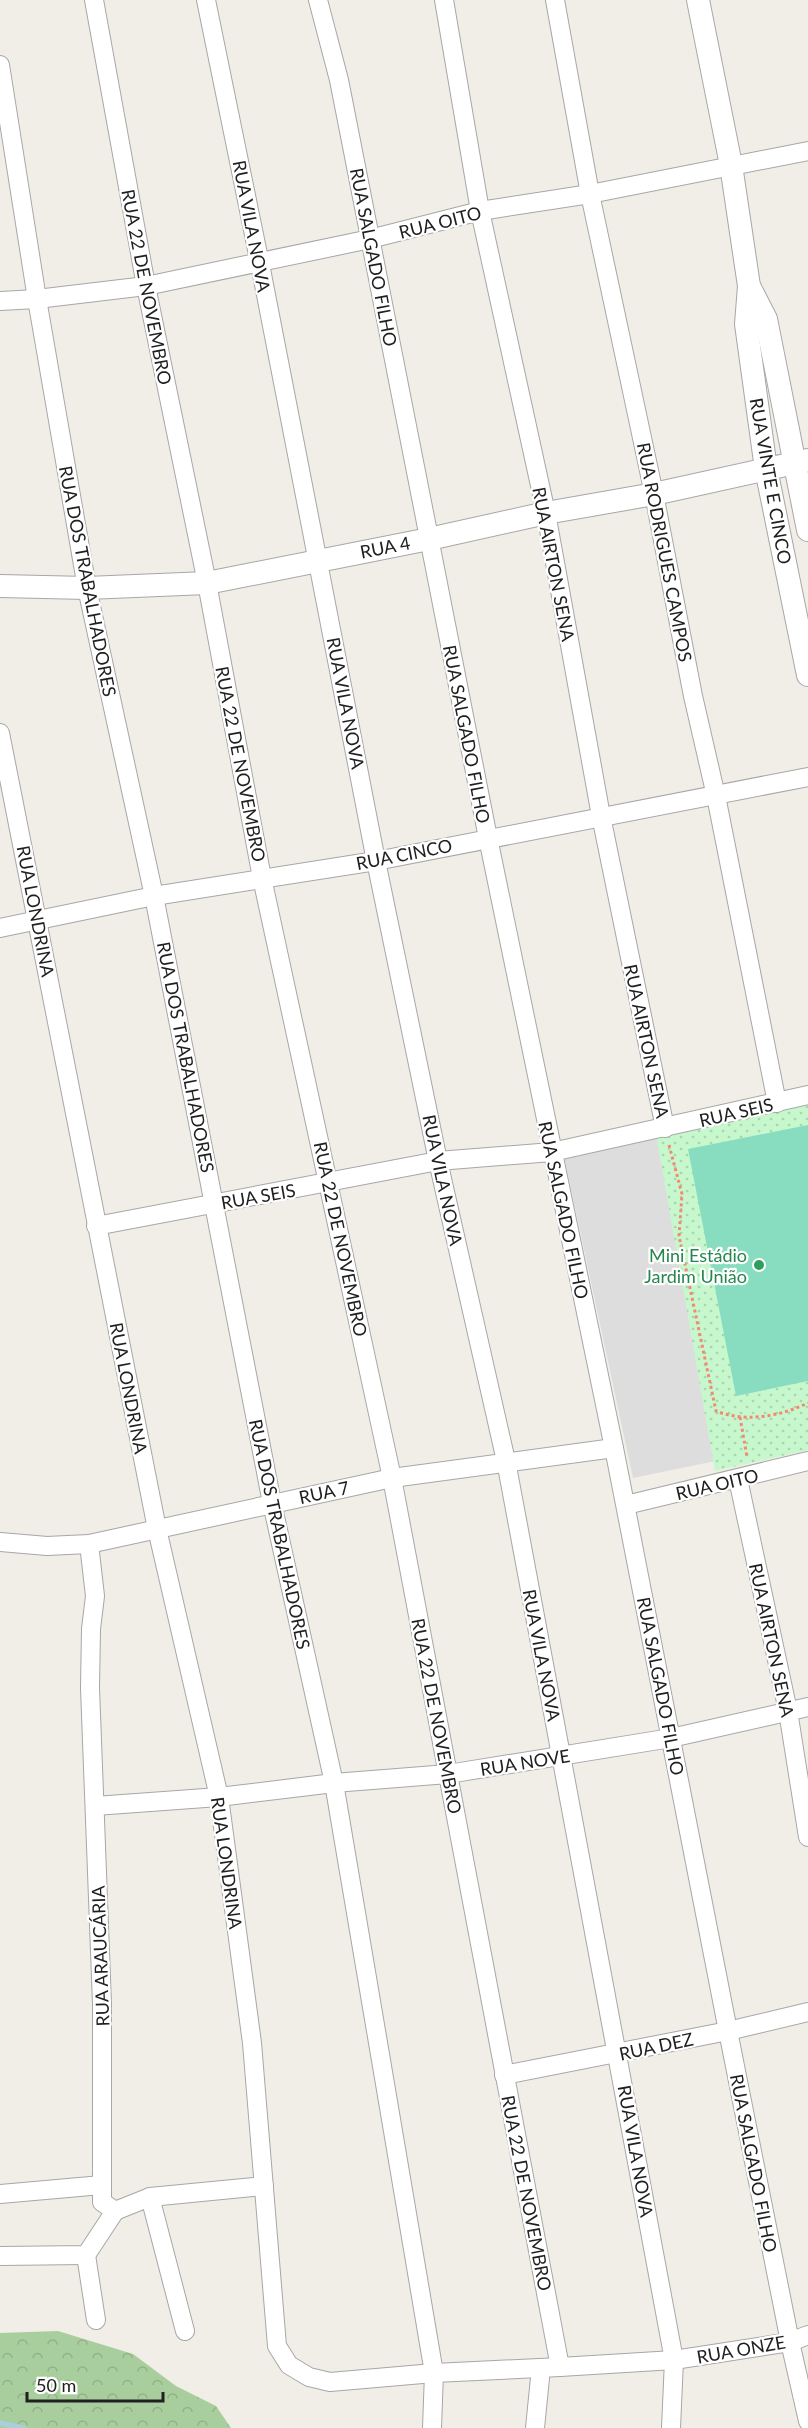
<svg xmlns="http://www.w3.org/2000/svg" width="808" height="2428" viewBox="0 0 808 2428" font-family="Lato,sans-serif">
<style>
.residential{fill:#dedddd}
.forest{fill:url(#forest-crowns)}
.park{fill:url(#park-dots)}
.pitch{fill:#88ddc0}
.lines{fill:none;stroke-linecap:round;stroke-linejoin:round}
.stream{stroke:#a9cedd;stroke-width:5}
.minor-casing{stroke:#a7a7a7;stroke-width:20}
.tertiary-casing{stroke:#a7a7a7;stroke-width:24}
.path{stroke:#f68773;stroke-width:3;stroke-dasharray:3 3;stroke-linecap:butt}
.minor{stroke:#fff;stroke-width:18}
.tertiary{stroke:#fff;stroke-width:22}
.leisure-dot{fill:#2e9e5b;stroke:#fff;stroke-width:2}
.labels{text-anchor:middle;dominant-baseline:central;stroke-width:4.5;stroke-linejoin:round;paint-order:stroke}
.street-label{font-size:18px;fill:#202020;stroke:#fff}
.leisure-label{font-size:18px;fill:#27864d;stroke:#fff;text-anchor:end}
</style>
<defs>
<pattern id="forest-crowns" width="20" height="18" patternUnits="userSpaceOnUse" patternTransform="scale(1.5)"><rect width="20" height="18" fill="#a9ce9d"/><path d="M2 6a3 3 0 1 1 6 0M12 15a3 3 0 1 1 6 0" fill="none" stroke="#91b187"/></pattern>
<pattern id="park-dots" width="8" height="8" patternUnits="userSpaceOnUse" patternTransform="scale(1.5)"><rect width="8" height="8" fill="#c7f8cd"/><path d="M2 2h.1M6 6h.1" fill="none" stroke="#abd4b0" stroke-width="1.8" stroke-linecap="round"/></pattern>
</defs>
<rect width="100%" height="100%" fill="#f1eee7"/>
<!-- residential -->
<polygon class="residential" points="808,1099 808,1442 633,1478 564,1156"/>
<!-- forest -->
<polygon class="forest" points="58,2331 133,2354 176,2386 216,2406 231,2428 0,2428 0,2333"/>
<!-- park -->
<polygon class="park" points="808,1104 808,1450 715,1471 656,1134"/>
<!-- pitch -->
<polygon class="pitch" points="808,1125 808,1381 736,1396 688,1149"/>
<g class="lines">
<!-- stream -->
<polyline class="stream" points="0,2423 24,2428"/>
<!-- minor casing -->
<g class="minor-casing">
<g id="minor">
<polyline points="94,0 146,286 207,583 262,878 392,1478 560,2367 674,2360 790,2342 808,2335"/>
<polyline points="206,0 260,264 376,861 438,1161 506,1461 674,2360 671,2428"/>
<polyline points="318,0 339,80 488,838 614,1448 728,2031 790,2342 808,2421"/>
<polyline points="444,0 480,211 546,513 601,816 665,1128"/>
<polyline points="555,0 590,194 654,494 693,696 716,796 777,1103"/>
<polyline points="0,65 37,299 87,588 154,896 272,1503 334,1783 434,2373 432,2428"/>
<polyline points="0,301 37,299 146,286 370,239 480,211 590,194 808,151"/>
<polyline points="0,733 157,1529 219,1797 252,2043 277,2346 289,2365 309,2377 330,2382 434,2373 560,2367"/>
<polyline points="0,928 154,896 376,861 808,777"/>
<polyline points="96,1226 438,1161 552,1152 808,1095"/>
<polyline points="738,1479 788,1711 808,1837"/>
<polyline points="626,1505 808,1461"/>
<polyline points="0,1542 47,1546 89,1544 392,1478 614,1448"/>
<polyline points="89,1544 95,1596 91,1629 90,1688 102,2004 102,2202 115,2211 150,2197 264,2186"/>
<polyline points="95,1806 219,1797 334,1783 448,1774 671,1738 808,1707"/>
<polyline points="504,2075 728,2031 808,2012"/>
<polyline points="0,2194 102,2185"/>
<polyline points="150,2197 185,2331"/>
<polyline points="86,2255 96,2320"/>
<polyline points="0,2256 86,2255 115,2211"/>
<polyline points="535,2428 541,2368"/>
</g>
</g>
<!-- tertiary casing -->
<g class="tertiary-casing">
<g id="tertiary">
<polyline points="698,0 731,165 749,286 746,324 766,469 808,675"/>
<polyline points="749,286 766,319 808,530"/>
<polyline points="0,586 87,588 207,583 429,539 546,513 654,494 808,460"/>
</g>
</g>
<!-- path -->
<g class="path">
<path d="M669 1145 682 1194 679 1236 716 1411C745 1423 781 1416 808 1403"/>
<polyline points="740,1417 747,1457"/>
</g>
<!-- minor -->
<use href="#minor" class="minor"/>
<!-- tertiary -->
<use href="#tertiary" class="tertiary"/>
</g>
<!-- markers -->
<circle class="leisure-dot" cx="759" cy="1265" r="6"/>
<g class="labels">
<!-- street labels -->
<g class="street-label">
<text transform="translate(440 222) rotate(-14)">RUA OITO</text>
<text transform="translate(252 226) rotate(79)">RUA VILA NOVA</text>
<text transform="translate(374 257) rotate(79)">RUA SALGADO FILHO</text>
<text transform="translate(147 287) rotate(79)">RUA 22 DE NOVEMBRO</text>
<text transform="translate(771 481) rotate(80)">RUA VINTE E CINCO</text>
<text transform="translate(385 547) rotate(-11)">RUA 4</text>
<text transform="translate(665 552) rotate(79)">RUA RODRIGUES CAMPOS</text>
<text transform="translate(554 564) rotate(79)">RUA AIRTON SENA</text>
<text transform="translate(88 581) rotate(79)">RUA DOS TRABALHADORES</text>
<text transform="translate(346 703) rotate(79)">RUA VILA NOVA</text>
<text transform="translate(467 734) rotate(79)">RUA SALGADO FILHO</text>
<text transform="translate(241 764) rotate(79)">RUA 22 DE NOVEMBRO</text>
<text transform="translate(404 854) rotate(-11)">RUA CINCO</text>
<text transform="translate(36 911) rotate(79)">RUA LONDRINA</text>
<text transform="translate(647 1041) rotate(78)">RUA AIRTON SENA</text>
<text transform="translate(186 1057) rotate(79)">RUA DOS TRABALHADORES</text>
<text transform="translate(736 1112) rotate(-13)">RUA SEIS</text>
<text transform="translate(443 1180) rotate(78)">RUA VILA NOVA</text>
<text transform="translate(258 1196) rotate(-10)">RUA SEIS</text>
<text transform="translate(564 1210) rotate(78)">RUA SALGADO FILHO</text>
<text transform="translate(341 1239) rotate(78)">RUA 22 DE NOVEMBRO</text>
<text transform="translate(129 1388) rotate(79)">RUA LONDRINA</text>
<text transform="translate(717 1484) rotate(-13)">RUA OITO</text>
<text transform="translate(324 1492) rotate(-12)">RUA 7</text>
<text transform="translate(280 1534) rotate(78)">RUA DOS TRABALHADORES</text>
<text transform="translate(772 1640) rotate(78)">RUA AIRTON SENA</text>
<text transform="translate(542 1655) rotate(79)">RUA VILA NOVA</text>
<text transform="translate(661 1686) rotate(79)">RUA SALGADO FILHO</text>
<text transform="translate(437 1716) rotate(79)">RUA 22 DE NOVEMBRO</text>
<text transform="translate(525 1762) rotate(-9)">RUA NOVE</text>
<text transform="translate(227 1863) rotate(82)">RUA LONDRINA</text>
<text transform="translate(100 1956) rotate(-92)">RUA ARAUCÁRIA</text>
<text transform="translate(656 2046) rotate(-12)">RUA DEZ</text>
<text transform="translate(636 2151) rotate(80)">RUA VILA NOVA</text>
<text transform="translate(754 2163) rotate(79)">RUA SALGADO FILHO</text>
<text transform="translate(527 2193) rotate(79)">RUA 22 DE NOVEMBRO</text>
<text transform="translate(741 2349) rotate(-10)">RUA ONZE</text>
</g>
<!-- leisure labels -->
<g class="leisure-label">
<text x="747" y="1255">Mini Estádio<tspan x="747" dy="21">Jardim União</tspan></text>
</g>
</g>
<!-- scale -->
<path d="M27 2392v9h136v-9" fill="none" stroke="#202020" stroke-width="3"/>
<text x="36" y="2392" font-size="18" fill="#202020" stroke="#ffffff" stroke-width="4.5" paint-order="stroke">50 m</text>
</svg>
